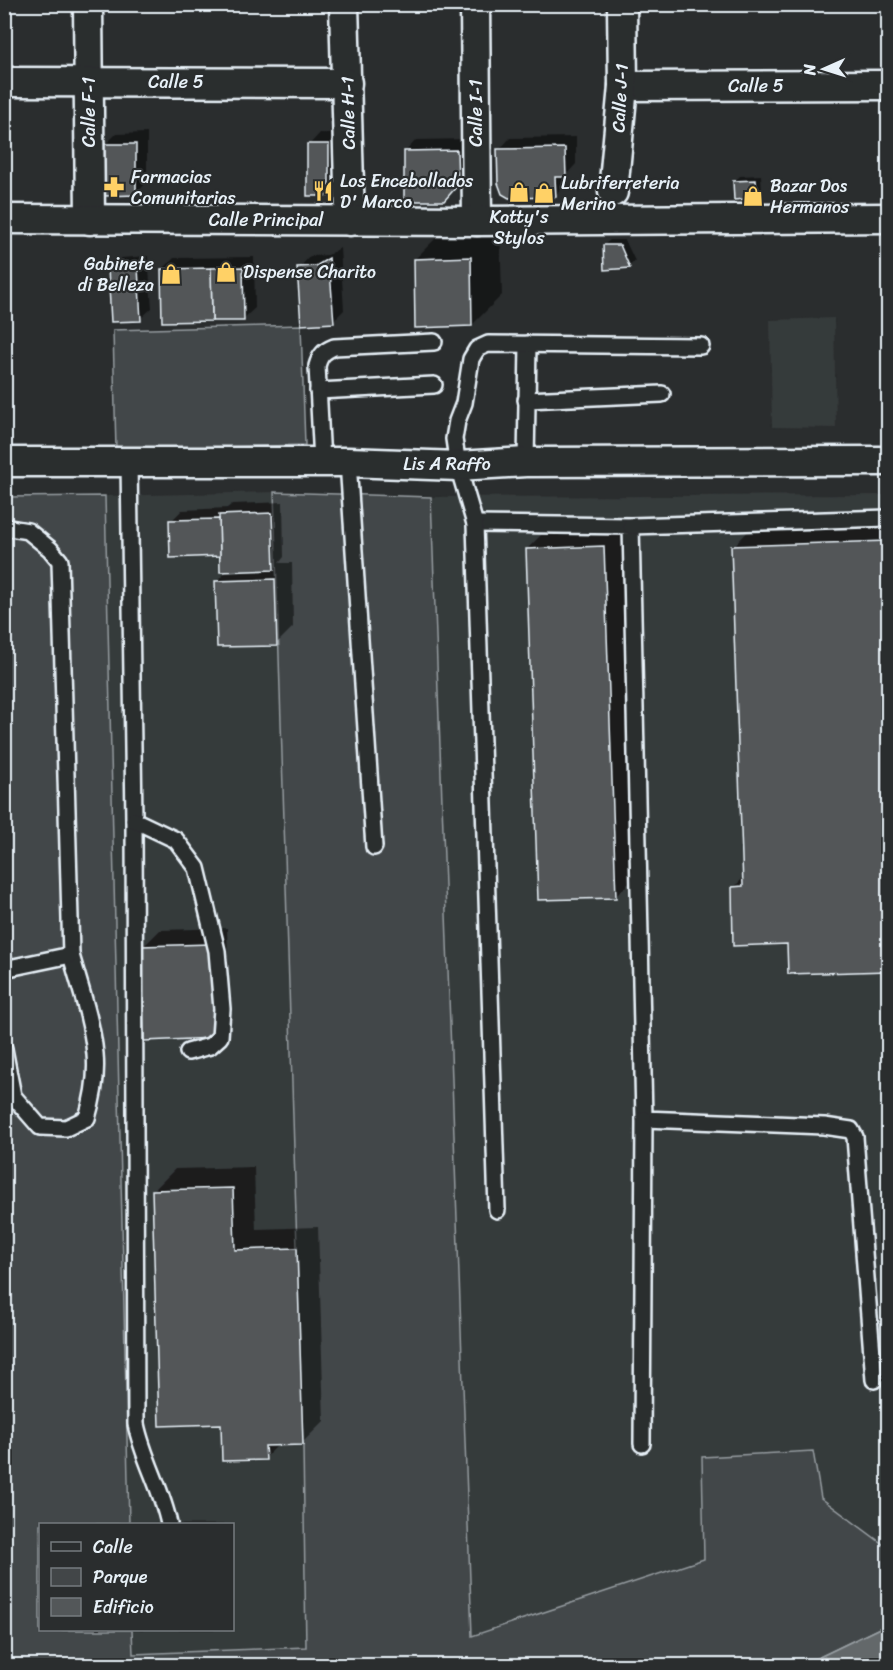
<svg xmlns="http://www.w3.org/2000/svg" width="893" height="1670" viewBox="0 0 893 1670" font-family="Sriracha,sans-serif">
<style>
.built{fill:#363a3b}
.green{fill:#424648;stroke:#959ca0;stroke-width:1.5}
.water{fill:#63686b;stroke:#989fa3;stroke-width:1.5}
.shadow{fill:#0007}
.building{fill:#535759;stroke:#e8f1f8;stroke-width:1.5}
.lines{fill:none;stroke-linecap:round;stroke-linejoin:round}
.lane-casing{stroke:#e8f1f8;stroke-width:20}
.street-casing{stroke:#e8f1f8;stroke-width:33}
.lane{stroke:#2a2d2e;stroke-width:15}
.street{stroke:#2a2d2e;stroke-width:28}
.labels{text-anchor:middle;dominant-baseline:central;stroke-width:4.5;stroke-linejoin:round;paint-order:stroke}
.street-label{font-size:18px;fill:#e8f1f8;stroke:#2a2d2e}
.poi-label{font-size:18px;fill:#e8f1f8;stroke:#2a2d2e;text-anchor:start}
</style>
<rect width="100%" height="100%" fill="#2a2d2e"/>
<filter id="ink" filterUnits="userSpaceOnUse"><feTurbulence type="fractalNoise" baseFrequency=".0167" numOctaves="2"/><feDisplacementMap in="SourceGraphic" scale="12" xChannelSelector="R" yChannelSelector="G"/><feConvolveMatrix kernelMatrix="1 2 1 2 8 2 1 2 1" color-interpolation-filters="sRGB"/></filter>
<g filter="url(#ink)">
<!-- built -->
<g class="built">
<polygon points="834,318 836,428 772,427 770,320"/>
<polygon points="274,492 303,1445 306,1648 133,1654 132,1630 232,1630 232,1524 129,1524 105,496"/>
<polygon points="888,495 888,1548 821,1498 702,1457 704,1559 472,1637 431,497"/>
</g>
<!-- green -->
<g class="green">
<polygon points="301,325 305,445 116,450 113,330"/>
<polygon points="274,492 431,497 472,1636 704,1559 702,1457 813,1451 821,1498 888,1548 888,1624 803,1665 5,1665 4,497 105,496 129,1524 40,1524 40,1630 132,1630 133,1654 306,1647 303,1445"/>
</g>
<!-- water -->
<polygon class="water" points="888,1624 888,1665 803,1665"/>
<!-- shadow -->
<g class="shadow">
<polygon points="147,133 147,182 136,194 105,145 116,134"/>
<polygon points="320,133 340,134 340,183 329,194 309,145"/>
<polygon points="576,137 576,164 566,175 566,184 555,196 499,150 510,138"/>
<polygon points="468,139 468,172 455,187 405,152 416,140"/>
<polygon points="761,175 762,192 756,197 734,182 740,176"/>
<polygon points="500,228 502,295 472,325 415,259 445,229"/>
<polygon points="610,240 625,240 635,261 629,266 605,269 604,245"/>
<polygon points="340,248 344,310 333,321 299,268 310,256 328,255"/>
<polygon points="148,256 152,308 140,319 110,269 121,258"/>
<polygon points="254,257 255,308 243,319 162,270 174,258"/>
<polygon points="283,502 284,557 279,563 292,563 293,627 276,644 217,581 228,570 221,555 171,521 182,510 227,508 232,504"/>
<polygon points="888,520 888,970 789,973 788,942 733,888 744,877 733,547 754,525"/>
<polygon points="626,525 638,874 616,896 527,549 549,527"/>
<polygon points="227,928 230,1020 213,1037 143,947 160,930"/>
<polygon points="254,1167 256,1229 318,1227 324,1421 302,1443 279,1444 265,1458 222,1422 153,1191 175,1169"/>
</g>
<!-- building -->
<g class="building">
<polygon points="103,144 136,144 136,195 104,196"/>
<rect x="307" y="144" width="22" height="52"/>
<polygon points="565,148 566,177 555,177 556,197 509,198 502,194 498,183 497,149"/>
<polygon points="457,150 458,185 444,201 404,201 404,151"/>
<polygon points="756,180 757,198 734,200 733,181"/>
<polygon points="603,245 620,245 630,268 604,270"/>
<polygon points="471,257 472,326 415,328 414,259"/>
<polygon points="329,258 334,323 301,325 297,267 316,266"/>
<polygon points="138,267 141,321 111,322 108,268"/>
<polygon points="243,267 244,321 212,321 211,268"/>
<polygon points="211,268 212,321 162,322 161,269"/>
<polygon points="272,513 274,570 220,572 219,515"/>
<polygon points="219,519 220,556 170,558 169,520"/>
<polygon points="888,541 888,971 788,974 787,944 733,946 732,887 743,886 731,546"/>
<polygon points="604,546 616,898 538,900 526,549"/>
<polygon points="275,579 277,646 217,647 215,581"/>
<polygon points="211,944 214,1038 144,1041 141,946"/>
<polygon points="233,1188 235,1250 297,1248 303,1445 265,1446 266,1460 222,1461 221,1424 159,1426 152,1190"/>
</g>
<g class="lines">
<!-- lane casing -->
<g class="lane-casing">
<g id="lane">
<polyline points="318,391 434,385"/>
<polyline points="526,400 662,394"/>
<path d="M129 462 134 820 136 1424C143 1459 162 1489 169 1524"/>
<path d="M322 462 317 366C320 355 324 351 334 347L434 342"/>
<polyline points="348,462 374,847"/>
<polyline points="526,462 528,344"/>
<polyline points="475,524 631,526 644,1119 824,1126 851,1130 855,1137 874,1380"/>
<polyline points="631,526 888,518"/>
<path d="M4 527 28 531 50 549 60 561 71 955C80 987 92 1021 95 1054 97 1075 93 1098 87 1118L66 1128 40 1127 13 1096 4 1049"/>
<polyline points="134,820 176,840 197,868 217,951 222,1009 220,1037 210,1046 188,1052"/>
<polyline points="4,969 71,955"/>
<polyline points="497,1210 475,524 458,466 454,439 457,421 464,403 471,359 477,349 488,344 701,346"/>
<polyline points="642,1444 644,1119"/>
</g>
</g>
<!-- street casing -->
<g class="street-casing">
<g id="street">
<polyline points="88,4 90,220"/>
<polyline points="344,4 350,221"/>
<polyline points="475,4 477,221"/>
<polyline points="4,82 347,83"/>
<polyline points="623,86 888,85"/>
<polyline points="613,192 623,86 622,4"/>
<polyline points="4,219 477,221 888,218"/>
<polyline points="4,462 348,462 458,466 526,462 888,461"/>
</g>
</g>
<!-- lane -->
<use href="#lane" class="lane"/>
<!-- street -->
<use href="#street" class="street"/>
</g>
</g>
<!-- icons -->
<defs>
<g id="pharmacy-bare" transform="scale(1.62)"><path d="M-2-6h4v4h4v4h-4v4h-4v-4h-4v-4h4Z" fill="#ffd166" stroke="#2a2d2e" stroke-width="2.5" paint-order="stroke"/></g>
<g id="restaurant-bare" transform="scale(1.62)"><path d="M-5-6h1v4h1v-4h1v4h1v-4h1v5L-1.5 .5V6h-2V.5L-5-1ZM5-6V6H3V1.5H1.5Q1.5-4 5-6Z" fill="#ffd166" stroke="#2a2d2e" stroke-width="2.5" paint-order="stroke"/></g>
<g id="shop-bare" transform="scale(1.62)"><path d="M-5-2.5h2.3a2.7 3.5 0 0 1 5.4 0H5L5.5 6h-11ZM-1.5-2.5h3a1.5 2.3 0 0 0-3 0Z" fill="#ffd166" stroke="#2a2d2e" stroke-width="2.5" paint-order="stroke"/></g>
</defs>
<g fill-rule="evenodd">
<use href="#pharmacy-bare" x="114" y="187"/>
<use href="#restaurant-bare" x="323" y="191"/>
<use href="#shop-bare" x="519" y="192"/>
<use href="#shop-bare" x="544" y="193"/>
<use href="#shop-bare" x="753" y="196"/>
<use href="#shop-bare" x="226" y="272"/>
<use href="#shop-bare" x="171" y="274"/>
</g>
<g class="labels">
<!-- street labels -->
<g class="street-label">
<text x="176" y="82">Calle 5</text>
<text x="756" y="86">Calle 5</text>
<text transform="translate(620 98) rotate(-87)">Calle J-1</text>
<text transform="translate(89 112) rotate(-90)">Calle F-1</text>
<text transform="translate(348 113) rotate(-91)">Calle H-1</text>
<text transform="translate(476 113) rotate(-90)">Calle I-1</text>
<text x="266" y="220">Calle Principal</text>
<text x="447" y="464">Lis A Raffo</text>
</g>
<!-- poi labels -->
<g class="poi-label">
<text x="131" y="177">Farmacias<tspan x="131" dy="21">Comunitarias</tspan></text>
<text x="340" y="181">Los Encebollados<tspan x="340" dy="21">D' Marco</tspan></text>
<text x="561" y="183">Lubriferreteria<tspan x="561" dy="21">Merino</tspan></text>
<text x="770" y="186">Bazar Dos<tspan x="770" dy="21">Hermanos</tspan></text>
<text x="519" y="217" text-anchor="middle">Katty's<tspan x="519" dy="21">Stylos</tspan></text>
<text x="154" y="264" text-anchor="end">Gabinete<tspan x="154" dy="21">di Belleza</tspan></text>
<text x="243" y="272">Dispense Charito</text>
</g>
</g>
<!-- margin -->
<rect width="893" height="1670" fill="none" stroke="#2a2d2e" stroke-width="24"/>
<rect x="12" y="12" width="869" height="1646" fill="none" stroke="#e8f1f8" stroke-width="2" filter="url(#ink)"/>
<!-- legend -->
<rect x="39" y="1523" width="195" height="108" fill="#2a2d2e" stroke="#767b7f" stroke-width="1.5"/>
<rect x="51" y="1542" width="30" height="9" fill="#2a2d2e" stroke="#767b7f" stroke-width="1.5"/>
<text x="93" y="1553" font-size="18" fill="#e8f1f8">Calle</text>
<rect x="51" y="1568" width="30" height="18" fill="#424648" stroke="#767b7f" stroke-width="1.5"/>
<text x="93" y="1583" font-size="18" fill="#e8f1f8">Parque</text>
<rect x="51" y="1598" width="30" height="18" fill="#535759" stroke="#767b7f" stroke-width="1.5"/>
<text x="93" y="1613" font-size="18" fill="#e8f1f8">Edificio</text>
<!-- north arrow -->
<g transform="translate(824 69) rotate(267)" stroke="#2a2d2e" stroke-width="4.5" paint-order="stroke">
<path d="M0-4.5L10 22L0 15L-10 22Z" fill="#e8f1f8"/>
<text y="-9" font-size="16" font-weight="bold" text-anchor="middle" fill="#e8f1f8">N</text>
</g>
</svg>
